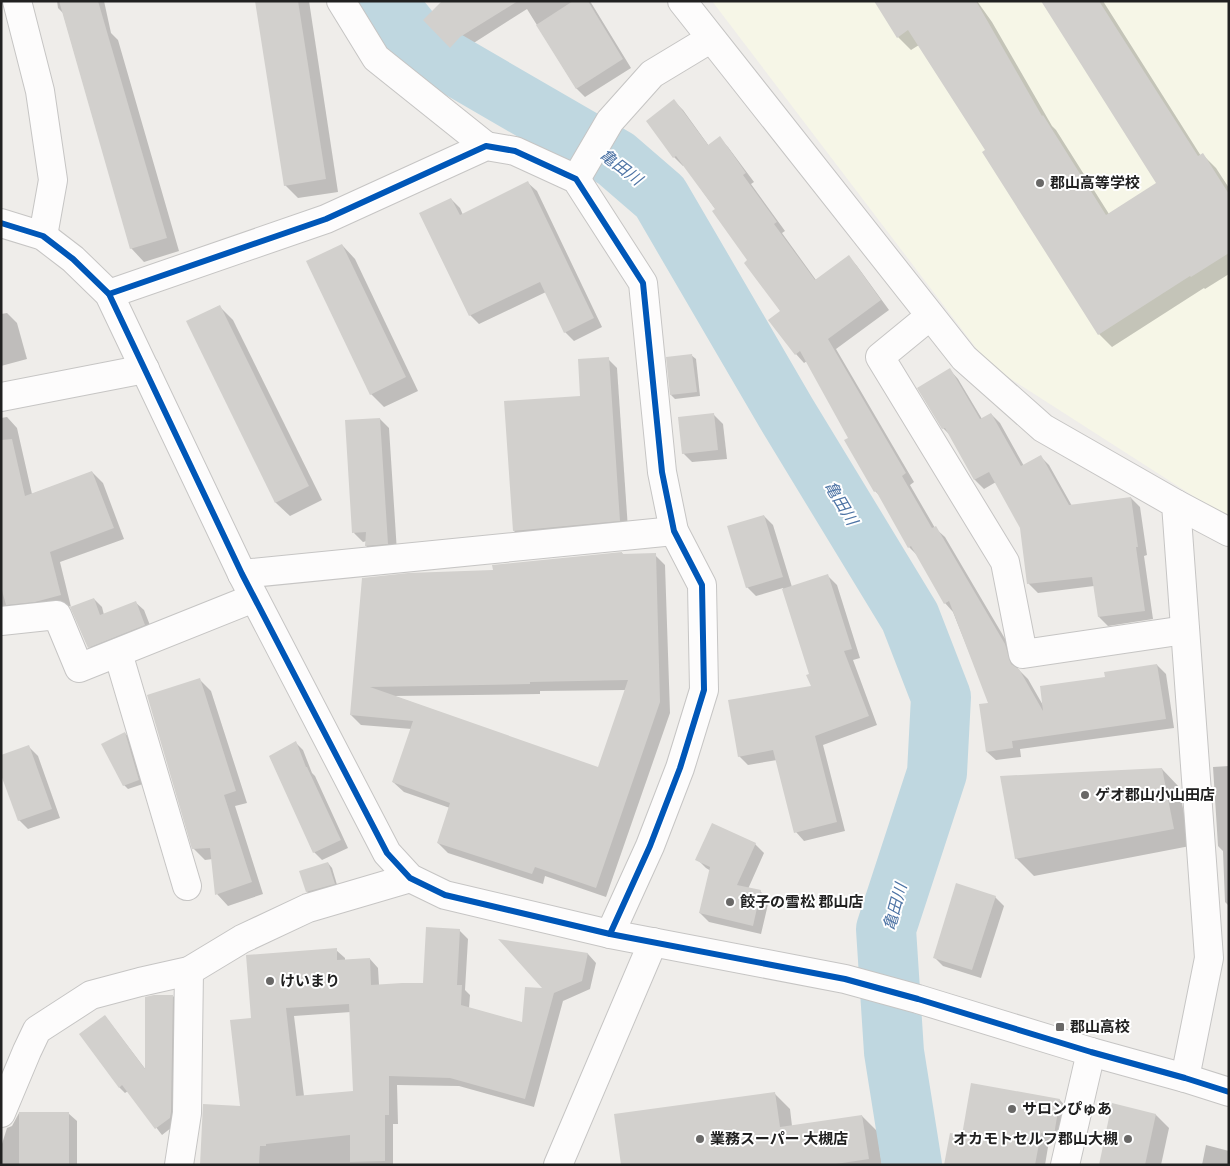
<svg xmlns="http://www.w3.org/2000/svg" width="1230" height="1166" viewBox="0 0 1230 1166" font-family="'Roboto Condensed','Noto Sans JP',sans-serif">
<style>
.education{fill:#f6f6e7}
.shadow{fill:#0003;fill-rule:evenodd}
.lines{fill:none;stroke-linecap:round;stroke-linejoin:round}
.river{stroke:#bfd7e0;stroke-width:60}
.building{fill:#d2d0cd;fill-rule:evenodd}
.minor-casing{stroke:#c6c5c4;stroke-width:30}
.tertiary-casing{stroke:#c6c5c4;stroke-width:30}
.minor{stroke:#fdfcfc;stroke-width:28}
.tertiary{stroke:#fdfcfc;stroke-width:28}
.cycleway-casing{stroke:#fff;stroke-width:9}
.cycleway{stroke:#0057b8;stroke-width:6}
.poi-dot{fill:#696867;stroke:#fff;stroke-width:2}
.labels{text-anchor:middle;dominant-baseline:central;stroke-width:4;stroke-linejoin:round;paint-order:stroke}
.poi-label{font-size:15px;font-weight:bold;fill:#212121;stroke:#fff;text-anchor:start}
.water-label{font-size:16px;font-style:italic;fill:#4e74a5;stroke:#fff}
</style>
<rect width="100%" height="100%" fill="#efedea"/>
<!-- education -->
<polygon class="education" points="712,1 1229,1 1229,519 989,365"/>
<!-- shadow -->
<g class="shadow">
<polygon points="57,1 104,1 111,33 118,40 179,251 144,262 131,248 63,13 58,8"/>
<polygon points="257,1 309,1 338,192 298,198 285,185"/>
<polygon points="444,1 590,1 631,68 585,97 576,88 527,9 469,46 459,55 425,20"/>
<polygon points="876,1 977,1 992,22 1052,126 1056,130 1109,214 1158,183 1042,1 1103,1 1201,156 1203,155 1216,168 1229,188 1229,274 1205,289 1204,288 1112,347 1099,334 987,151 919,45 911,50 898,37"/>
<polygon points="674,101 683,110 709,146 719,138 728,147 754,182 751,184 785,231 782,233 816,280 849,257 857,266 889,310 836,349 914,482 910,485 935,528 945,537 1014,654 1018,669 1028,679 1044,707 1106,678 1157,665 1166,674 1174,728 1020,749 1021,757 996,760 987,752 990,704 953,612 945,603 918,556 909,547 882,498 875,491 850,438 807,361 804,363 796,354 781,312 716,210 684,165 683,166 674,157 647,121"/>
<polygon points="528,183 537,191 602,327 574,341 565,332 546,292 479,324 470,315 451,199 460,208 463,215"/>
<polygon points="342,245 355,259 418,391 384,407 371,394"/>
<polygon points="219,306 233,320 322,500 290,516 276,503 188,322"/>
<polygon points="7,313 17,323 27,359 1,366 1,314"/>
<polygon points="691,355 696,359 700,396 675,399 671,395"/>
<polygon points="608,359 617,368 628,529 523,540 514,531"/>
<polygon points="950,370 958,379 982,419 991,414 1000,423 1024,466 1040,456 1049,465 1072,506 1131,498 1140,507 1147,555 1144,556 1153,619 1108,626 1099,617 1094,586 1038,593 1029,584 1021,527 996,482 984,489 975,480 950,435 943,428"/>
<polygon points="714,415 723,424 727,459 692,462 683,453"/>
<polygon points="7,417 17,428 32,494 92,472 103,483 124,539 60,562 71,607 71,606 46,612 1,618 1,418"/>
<polygon points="380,419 389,428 397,552 375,554 366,546 367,541 363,542 354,533"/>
<polygon points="764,516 773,525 792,587 828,576 837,585 860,658 853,660 877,725 823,745 845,831 804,841 796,832 777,760 748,765 739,756 812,687 811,675 783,588 756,596 747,587"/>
<path d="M622 553 624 555H655L665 565 670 713 606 897 545 876 543 884 448 853 438 843 450 808 404 792 393 782 412 729 361 725 351 715 363 579 494 571ZM626 690 599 769 394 696 540 694V691Z"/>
<polygon points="94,599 102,607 104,615 135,602 144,610 153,633 97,655 89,647"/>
<polygon points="200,680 211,691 247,803 235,806 263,894 228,906 217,894 213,859 205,860 193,848"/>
<polygon points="125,733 129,738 143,784 128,789 124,785"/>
<polygon points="296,743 303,750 312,773 315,776 348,848 322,860 314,852"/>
<polygon points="29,747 38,756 60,818 28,829 19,820"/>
<polygon points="1229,766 1229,906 1225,902 1223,851 1218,846 1213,767"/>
<polygon points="1162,769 1179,787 1190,846 1034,876 1016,858"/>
<polygon points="755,844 764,853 748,889 760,891 769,900 761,934 709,922 700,913 711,871 706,868 697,859"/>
<polygon points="328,863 332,868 338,888 311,896 307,892"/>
<polygon points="995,897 1004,906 981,978 943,966 934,957"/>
<path d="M459 930 468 939 465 990 470 995 469 1008 523 1023 545 989 501 941 588 954 596 963 590 989 563 1001 534 1107 459 1086 397 1085 398 1124H393V1165H209L241 1108 252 1019 336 950 345 958V961L370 959 378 968 379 985H424ZM351 1012 354 1092 304 1096 294 1016Z"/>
<polygon points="173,996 179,1002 176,1124 162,1135 128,1091 125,1093 119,1087 105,1016 146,1070"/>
<polygon points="775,1094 790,1109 792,1126 862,1116 877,1131 882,1165 622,1165"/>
<polygon points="1060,1100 1068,1109 1063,1143 1049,1141 1045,1165 945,1165 963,1136"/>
<polygon points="1113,1105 1156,1115 1169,1128 1161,1165 1100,1165"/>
<polygon points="19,1113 68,1113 77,1121 77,1165 1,1165 1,1147 7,1128 12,1126"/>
<polygon points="1206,1145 1229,1151 1229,1165 1202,1165"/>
</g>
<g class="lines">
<!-- river -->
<polyline class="river" points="385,1 423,47 616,159 660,197 786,413 910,617 941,697 937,773 886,929 894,1052 912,1165"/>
</g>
<!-- building -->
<g class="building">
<polygon points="59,1 98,1 167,238 130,249"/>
<polygon points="255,1 298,1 326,179 284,186"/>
<polygon points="442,1 518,1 460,37 450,48 423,20"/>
<polygon points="573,1 588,1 623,59 576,89 536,25"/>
<polygon points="874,1 976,1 1042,116 1043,115 1106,215 1156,183 1041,1 1099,1 1198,156 1203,153 1229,194 1229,253 1191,277 1190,276 1098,335 982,152 985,150 908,30 897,38"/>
<polygon points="674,99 708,145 720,136 746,173 743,175 777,222 774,224 815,280 849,255 881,300 828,339 906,473 902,476 932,528 936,526 1005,644 1011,664 1019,669 1043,711 1040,686 1105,677 1104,672 1157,664 1166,719 1012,741 1013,748 986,752 979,704 988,703 949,601 944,604 911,546 908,548 876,491 874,492 844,440 848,438 800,351 795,355 768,320 780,311 744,263 747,260 712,211 715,209 676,156 673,158 646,121"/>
<polygon points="528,181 594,318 564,333 540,282 469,316 419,213 451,198 460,215"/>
<polygon points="342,244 406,377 370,395 306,261"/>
<polygon points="220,305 309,486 275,503 186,321"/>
<polygon points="692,354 697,392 670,395 666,357"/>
<polygon points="609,357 620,521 513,531 504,401 580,396 578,359"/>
<polygon points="950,368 980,419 991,413 1021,466 1041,455 1069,505 1131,497 1138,547 1136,547 1145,611 1098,617 1092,577 1027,584 1020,528 989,472 974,480 945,428 942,429 917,388"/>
<polygon points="714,413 718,450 682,454 678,417"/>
<polygon points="380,418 388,544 365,546 366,532 352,533 345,420"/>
<polygon points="12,439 25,496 92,471 114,528 50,552 61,595 35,602 6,605 1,587 1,440"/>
<polygon points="764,515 783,577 746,588 727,526"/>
<path d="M622 552V554L656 553 660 702 596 888 535 867 532 874 437 843 450 803 392 782 413 721 350 715 362 578 408 573 493 570 492 565ZM628 680 598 767 370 687 530 684V682Z"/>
<polygon points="828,574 852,649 844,651 869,716 815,736 837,822 794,833 773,750 738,757 728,700 811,686 806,675 809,674 782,589"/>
<polygon points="94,598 100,615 136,601 145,625 88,648 70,607"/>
<polygon points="200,678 236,791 224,795 252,882 215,895 210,848 192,849 147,695"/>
<polygon points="125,732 139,780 123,786 101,744"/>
<polygon points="296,741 306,767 307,767 341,840 313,853 269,756"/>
<polygon points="29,745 52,809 18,821 1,775 1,755"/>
<polygon points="1162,768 1174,829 1015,859 1000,776"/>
<polygon points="712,823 756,843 737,885 761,890 753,926 699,913 710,867 695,860"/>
<polygon points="328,862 335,884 306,892 299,871"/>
<polygon points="956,883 996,896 972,970 933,958"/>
<path d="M426 927 460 929 457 985H462L461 1005 522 1022 525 987 542 988 498 939 588 953 582 981 554 993 525 1099 450 1078 389 1076V1115H385V1161L350 1162V1135L266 1144V1146H260L259 1165H200L203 1104 240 1106 230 1020 251 1018 246 955 337 948V960L370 958 371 985 402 983H423ZM349 1004 353 1091 296 1096 286 1008Z"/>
<polygon points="154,995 173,995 171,1112 170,1118 155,1129 122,1085 119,1088 79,1034 105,1015 145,1069 145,997"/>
<polygon points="971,1083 1060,1099 1054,1135 1041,1133 1035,1165 944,1165 950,1133 962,1135"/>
<polygon points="775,1092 780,1127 862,1115 869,1159 829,1165 621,1165 614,1114"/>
<polygon points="1112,1103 1156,1114 1145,1165 1099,1165"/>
<rect x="19" y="1112" width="50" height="53"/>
</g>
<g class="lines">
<!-- minor casing -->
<g class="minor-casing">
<g id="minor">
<polyline points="17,1 40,91 53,180 43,236"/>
<polyline points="341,1 376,58 486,146"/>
<polyline points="682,1 964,358 1043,428 1176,504 1209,958 1185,1078"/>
<polyline points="576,179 610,121 652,74 710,39"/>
<polyline points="109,294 326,219 486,146 515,151 576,179 643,283 662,472 674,531 702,585 704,690 680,768 650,846 610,934"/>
<polyline points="930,316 880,357 1005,562 1023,654 1185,630"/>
<polyline points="1,397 145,369"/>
<polyline points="1176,504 1229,532"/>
<polyline points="242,574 674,531"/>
<polyline points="1,621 57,615 79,668 254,598"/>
<polyline points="118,653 187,886"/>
<polyline points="1,1113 27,1051 37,1030 91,995 140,982 189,971 242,939 308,908 410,878"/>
<polyline points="179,1165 187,1113 189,971"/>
<polyline points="558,1165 653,942"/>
<polyline points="1065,1165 1091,1052"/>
</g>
</g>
<!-- tertiary casing -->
<g class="tertiary-casing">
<polyline id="tertiary" points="1,223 43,236 73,259 109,294 242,574 387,853 410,878 445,895 610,934 845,979 918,999 1091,1052 1185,1078 1229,1092"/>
</g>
<!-- minor -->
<use href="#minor" class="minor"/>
<!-- tertiary -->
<use href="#tertiary" class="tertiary"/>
<!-- cycleway casing -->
<g class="cycleway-casing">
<g id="cycleway">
<polyline points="1,223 43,236 73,259 109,294 242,574 387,853 410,878 445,895 610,934 845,979 918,999 1091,1052 1185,1078 1229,1092"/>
<polyline points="109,294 326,219 486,146 515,151 576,179 643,283 662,472 674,531 702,585 704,690 680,768 650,846 610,934"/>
</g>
</g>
<!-- cycleway -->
<use href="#cycleway" class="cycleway"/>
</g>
<!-- markers -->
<g class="poi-dot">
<circle cx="1040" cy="183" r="5"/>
<circle cx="1085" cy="795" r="5"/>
<circle cx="730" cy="902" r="5"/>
<circle cx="270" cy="981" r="5"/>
<rect x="1055" y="1022" width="10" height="10" rx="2.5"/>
<circle cx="1012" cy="1109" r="5"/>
<circle cx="700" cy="1139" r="5"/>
<circle cx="1128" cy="1139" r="5"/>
</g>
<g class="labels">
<!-- poi labels -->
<g class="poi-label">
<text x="1050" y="183">郡山高等学校</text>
<text x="1095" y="795">ゲオ郡山小山田店</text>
<text x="740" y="902">餃子の雪松 郡山店</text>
<text x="280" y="981">けいまり</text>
<text x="1070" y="1027">郡山高校</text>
<text x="1022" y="1109">サロンぴゅあ</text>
<text x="710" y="1139">業務スーパー 大槻店</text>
<text x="1118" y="1139" text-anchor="end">オカモトセルフ郡山大槻</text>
</g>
<!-- water labels -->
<g class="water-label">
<text transform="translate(621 167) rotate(37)">亀田川</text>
<text transform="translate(841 503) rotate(59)">亀田川</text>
<text transform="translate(895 907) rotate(-75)">亀田川</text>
</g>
</g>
<!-- border -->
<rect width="1230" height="1166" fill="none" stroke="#212121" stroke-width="5"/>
</svg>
